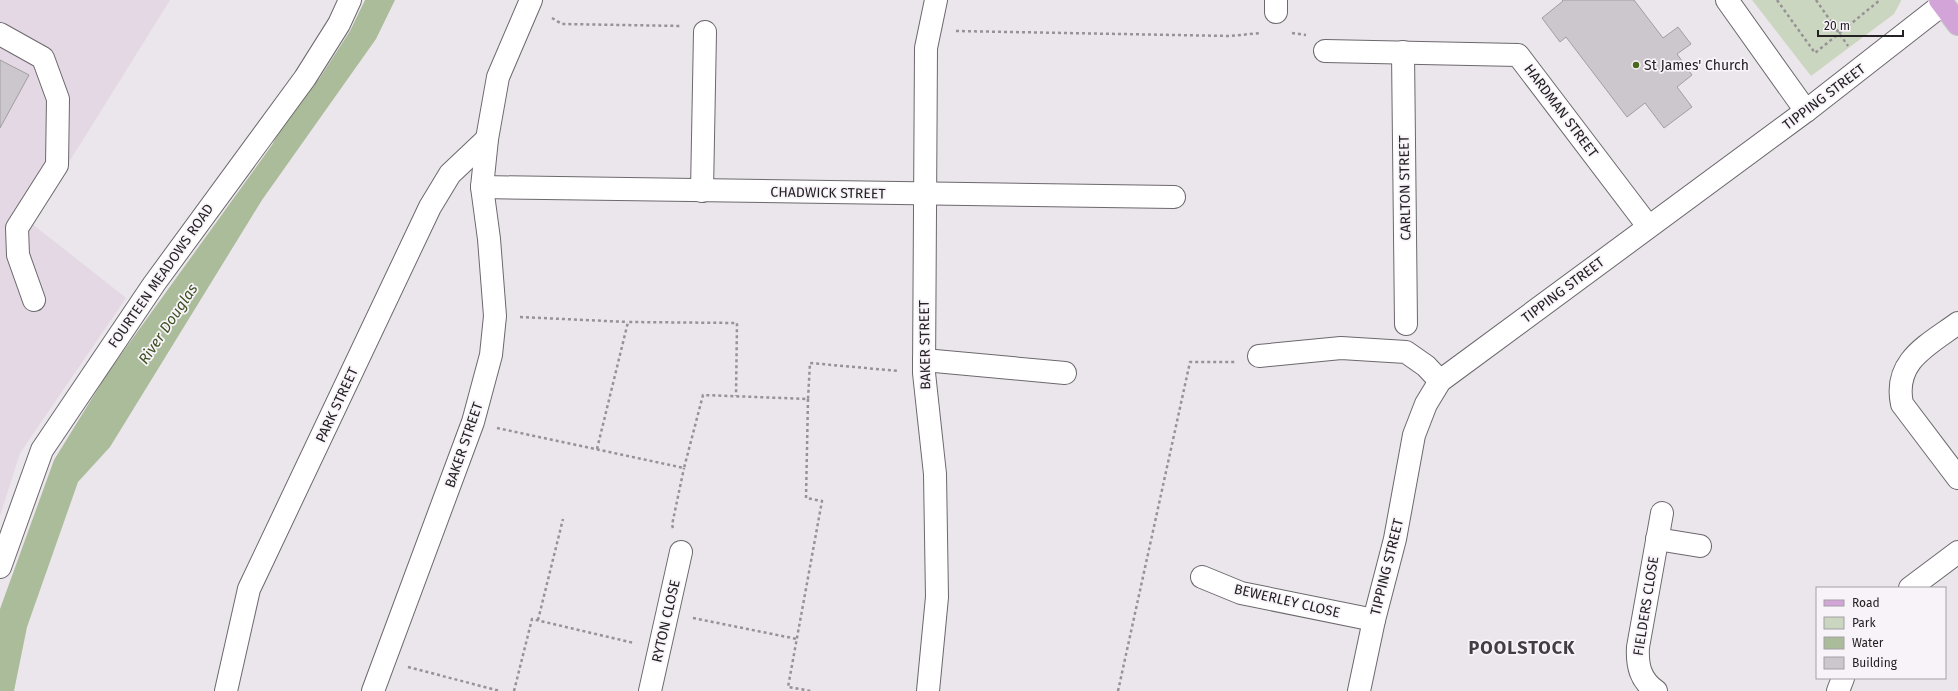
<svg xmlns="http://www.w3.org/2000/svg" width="1958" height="691" viewBox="0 0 1958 691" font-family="'Fira Sans',sans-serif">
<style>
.built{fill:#e3d8e3}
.green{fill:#cbd6c0}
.water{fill:#abbc9b}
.building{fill:#ccc7cc;stroke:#a29da2}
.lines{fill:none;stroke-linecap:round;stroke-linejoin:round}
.minor-casing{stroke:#6c686d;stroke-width:24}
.major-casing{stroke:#c6c5c6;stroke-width:24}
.path{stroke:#969296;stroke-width:2.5;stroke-dasharray:3 3;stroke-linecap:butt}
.minor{stroke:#fff;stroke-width:22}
.major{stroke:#d3a4d7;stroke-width:22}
.poi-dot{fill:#48681e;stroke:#f8f3f9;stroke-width:1.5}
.labels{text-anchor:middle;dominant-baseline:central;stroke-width:3.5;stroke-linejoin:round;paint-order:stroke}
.poi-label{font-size:14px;fill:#232123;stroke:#f8f3f9;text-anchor:start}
.street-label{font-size:14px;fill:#232123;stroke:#f8f3f9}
.water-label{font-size:15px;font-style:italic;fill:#3c5221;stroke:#f8f3f9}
.district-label{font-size:18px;font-weight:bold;letter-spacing:1px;fill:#423e42;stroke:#f8f3f9}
</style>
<rect width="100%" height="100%" fill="#ebe6eb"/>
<!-- built -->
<polygon class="built" points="0,0 170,0 31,223 126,298 20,453 0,516"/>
<!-- green -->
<polygon class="green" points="1752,0 1901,0 1901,1 1894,14 1811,76"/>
<!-- water -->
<polygon class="water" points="365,0 395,0 376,39 262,200 110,447 78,482 27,627 14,691 0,691 0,609 54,460 107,374 272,145 286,118 309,86 319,79 350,31"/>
<!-- building -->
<g class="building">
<polygon points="1562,0 1634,0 1663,38 1678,27 1691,44 1677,54 1692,75 1677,87 1692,107 1664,128 1645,103 1627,117 1566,37 1560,42 1542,18 1563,1"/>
<polygon points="0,60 29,75 0,128"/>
</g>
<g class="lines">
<!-- minor casing -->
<g class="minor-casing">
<g id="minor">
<polyline points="1727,0 1806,111"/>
<polyline points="1276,12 1276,0"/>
<polyline points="0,34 43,58 58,99 57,165 17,228 18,255 34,300"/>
<polyline points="1325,51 1518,55 1648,226"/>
<polyline points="1403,52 1406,324"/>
<polyline points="482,187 1174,197"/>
<polyline points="702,191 705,32"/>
<path d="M1958 323C1928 345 1893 361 1902 404L1958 478"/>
<polyline points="1259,356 1341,348 1406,352 1426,366 1440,381"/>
<polyline points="924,360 1065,373"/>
<polyline points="1657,539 1700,546"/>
<polyline points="0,567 42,450 154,284 305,78 339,24 350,0"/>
<polyline points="1202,577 1241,593 1374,620"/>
<polyline points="1910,588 1958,552"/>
<polyline points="226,691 249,589 430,207 450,174 487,139"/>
<polyline points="373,691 473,422 491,355 495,316 489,239 482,187 487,139 498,77 531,0"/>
<polyline points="650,691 681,552"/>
<polyline points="928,691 937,597 935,474 924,373 926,48 936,0"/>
<polyline points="1359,691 1374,620 1395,539 1414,435 1426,404 1440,381 1806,111 1943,4"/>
<path d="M1656 691C1640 680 1637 665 1638 647L1662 513"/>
<polyline points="1838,691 1843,678"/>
</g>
</g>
<!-- major casing -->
<g class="major-casing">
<polyline id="major" points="1940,0 1958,24"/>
</g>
<!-- path -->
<g class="path">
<polyline points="1777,0 1815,53 1880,0"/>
<polyline points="1816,0 1848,46"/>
<polyline points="552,18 562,24 681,26"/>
<polyline points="956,31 1230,36 1261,33"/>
<polyline points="1292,33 1306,35"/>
<polyline points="520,317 628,322"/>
<polyline points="808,399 806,498 822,501 788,687 811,691"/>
<polyline points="497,428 684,468 703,395 808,399 810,363 899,371"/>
<polyline points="597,449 628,322 737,323 736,396"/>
<polyline points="673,528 672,525 684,468"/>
<polyline points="693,618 797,639"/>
<polyline points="538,620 563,519"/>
<polyline points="408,667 500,691"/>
<polyline points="514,691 532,619 634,643"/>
<polyline points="1118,691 1190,362 1235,362"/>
</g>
<!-- minor -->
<use href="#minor" class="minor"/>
<!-- major -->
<use href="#major" class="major"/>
</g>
<!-- markers -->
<circle class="poi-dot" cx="1636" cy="65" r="4"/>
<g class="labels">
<!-- poi labels -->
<g class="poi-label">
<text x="1644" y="65">St James' Church</text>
</g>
<!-- street labels -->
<g class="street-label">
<text transform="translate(1824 97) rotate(-37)">TIPPING STREET</text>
<text transform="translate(1561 111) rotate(53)">HARDMAN STREET</text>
<text transform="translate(1405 188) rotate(-91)">CARLTON STREET</text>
<text transform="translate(828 193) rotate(1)">CHADWICK STREET</text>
<text transform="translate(161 276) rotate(-55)">FOURTEEN MEADOWS ROAD</text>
<text transform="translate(1563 290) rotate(-37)">TIPPING STREET</text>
<text transform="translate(925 345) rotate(-91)">BAKER STREET</text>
<text transform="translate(337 405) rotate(-65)">PARK STREET</text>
<text transform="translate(464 445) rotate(-71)">BAKER STREET</text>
<text transform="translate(1387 567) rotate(-76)">TIPPING STREET</text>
<text transform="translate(1287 601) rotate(13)">BEWERLEY CLOSE</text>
<text transform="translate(1646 606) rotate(-81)">FIELDERS CLOSE</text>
<text transform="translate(666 621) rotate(-77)">RYTON CLOSE</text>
</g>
<!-- water labels -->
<g class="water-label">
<text transform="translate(168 324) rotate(-56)">River Douglas</text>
</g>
<!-- district labels -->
<g class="district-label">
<text x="1522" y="648">POOLSTOCK</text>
</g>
</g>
<!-- legend -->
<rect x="1816" y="587" width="130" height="92" fill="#f8f3f9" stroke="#a39fa3"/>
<rect x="1824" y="600" width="20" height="6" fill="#d3a4d7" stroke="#a39fa3"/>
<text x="1852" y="607" font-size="12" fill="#232123">Road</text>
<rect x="1824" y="617" width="20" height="12" fill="#cbd6c0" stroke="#a39fa3"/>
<text x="1852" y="627" font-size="12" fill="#232123">Park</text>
<rect x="1824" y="637" width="20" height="12" fill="#abbc9b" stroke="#a39fa3"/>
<text x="1852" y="647" font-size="12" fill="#232123">Water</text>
<rect x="1824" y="657" width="20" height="12" fill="#ccc7cc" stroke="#a39fa3"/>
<text x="1852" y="667" font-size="12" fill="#232123">Building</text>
<!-- scale -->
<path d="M1818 30v6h85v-6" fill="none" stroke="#232123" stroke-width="2"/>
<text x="1824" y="30" font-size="12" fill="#232123" stroke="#f8f3f9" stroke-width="3" paint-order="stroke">20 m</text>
</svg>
